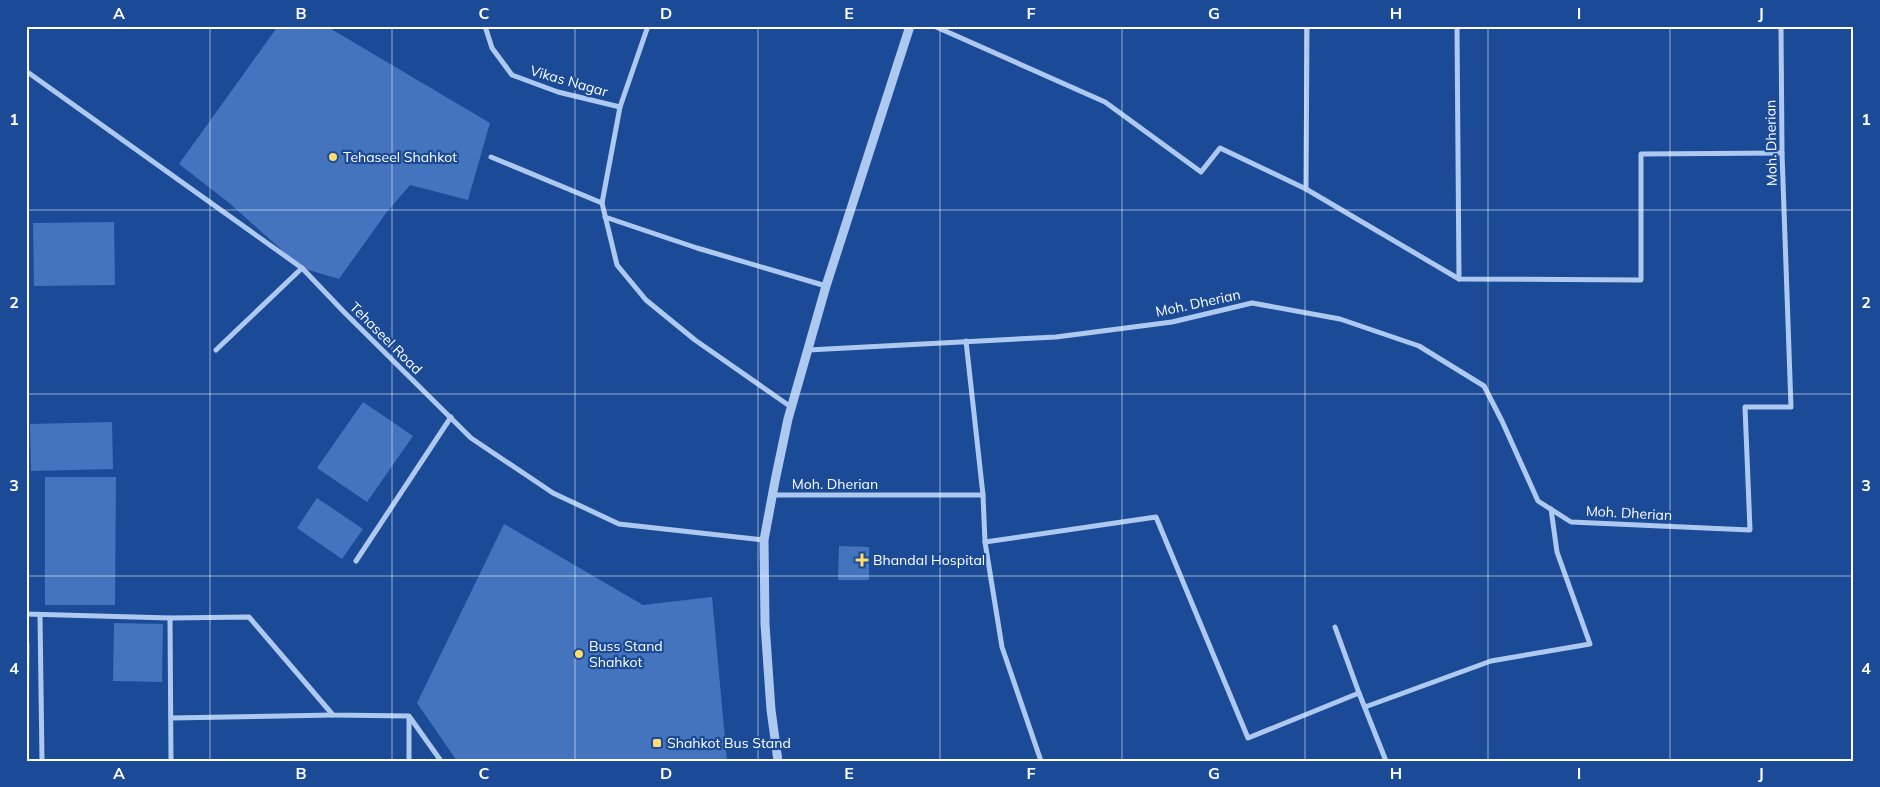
<svg xmlns="http://www.w3.org/2000/svg" width="1880" height="787" viewBox="0 0 1880 787" font-family="Mulish,sans-serif">
<style>
.building{fill:#4474bd}
.lines{fill:none;stroke-linecap:round;stroke-linejoin:round}
.minor{stroke:#aec9f0;stroke-width:5}
.tertiary{stroke:#aec9f0;stroke-width:9}
.grid{fill:none;stroke:#fff;stroke-width:1;stroke-opacity:0.55}
.poi-dot{fill:#ffdc6d;stroke:#1b4b96;stroke-width:2}
.labels{text-anchor:middle;dominant-baseline:central;stroke-width:4.5;stroke-linejoin:round;paint-order:stroke}
.street-label{font-size:14px;fill:#fff;stroke:#1b4b96}
.poi-label{font-size:14px;fill:#fff;stroke:#1b4b96;text-anchor:start}
.neatline{fill:none;stroke:#fff;stroke-width:2}
.grid-label{font-size:16px;text-anchor:middle;font-weight:bold;fill:#fff}
</style>
<rect width="100%" height="100%" fill="#1b4b96"/>
<!-- building -->
<g class="building">
<polygon points="278,26 326,26 490,123 468,200 410,185 386,213 339,279 302,268 228,202 179,164"/>
<polygon points="114,222 115,285 34,286 33,223"/>
<polygon points="363,402 413,436 367,502 317,468"/>
<polygon points="112,422 113,469 31,471 30,424"/>
<polygon points="45,477 116,477 115,605 45,605"/>
<polygon points="317,498 363,529 342,559 297,528"/>
<polygon points="504,524 643,605 712,597 727,761 457,761 417,703"/>
<polygon points="839,546 869,547 869,580 838,580"/>
<polygon points="114,623 163,624 162,682 113,681"/>
<polygon points="26,643 30,643 29,695 26,695"/>
</g>
<g class="lines">
<!-- minor -->
<g class="minor">
<polyline points="485,26 492,48 512,75 558,92 620,107"/>
<polyline points="648,26 620,107 602,203 617,265 646,300 695,340 791,407"/>
<polyline points="934,26 1105,102 1201,172 1220,148 1306,189 1459,279 1641,280 1641,154 1782,153"/>
<polyline points="1457,26 1459,279"/>
<polyline points="26,71 302,268 344,312 471,438 553,493 619,524 764,540"/>
<polyline points="491,157 602,203"/>
<polyline points="1306,189 1307,26"/>
<polyline points="605,217 697,248 826,286"/>
<polyline points="966,341 983,495 985,542 1002,647 1041,761"/>
<polyline points="216,350 302,268"/>
<polyline points="808,350 1056,337 1172,322 1252,303 1340,319 1419,346 1484,386 1502,421 1538,501 1571,522 1750,530 1745,407 1791,407 1782,153 1781,26"/>
<polyline points="26,408 26,412"/>
<polyline points="773,495 983,495"/>
<polyline points="985,542 1156,517 1248,738 1359,693"/>
<polyline points="356,561 451,417"/>
<polyline points="26,614 170,618 249,617 333,715 409,716 441,761"/>
<polyline points="40,615 42,761"/>
<polyline points="170,618 171,761"/>
<polyline points="1335,627 1359,693 1386,761"/>
<polyline points="1365,707 1491,661 1590,644 1557,552 1551,509"/>
<polyline points="409,717 409,761"/>
<polyline points="171,718 333,715"/>
</g>
<!-- tertiary -->
<polyline class="tertiary" points="778,761 771,710 765,624 764,540 775,481 788,419 826,286 910,26"/>
</g>
<!-- grid -->
<path class="grid" d="M210 26V761M392 26V761M575 26V761M758 26V761M940 26V761M1122 26V761M1305 26V761M1488 26V761M1670 26V761M26 210H1854M26 394H1854M26 576H1854"/>
<!-- markers -->
<g class="poi-dot">
<circle cx="333" cy="157" r="5"/>
<path d="M859.5 552.5h5v5h5v5h-5v5h-5v-5h-5v-5h5z"/>
<circle cx="579" cy="654" r="5"/>
<rect x="652" y="738" width="10" height="10" rx="2.5"/>
</g>
<g class="labels">
<!-- street labels -->
<g class="street-label">
<text transform="translate(569 81) rotate(16)">Vikas Nagar</text>
<text transform="translate(1771 143) rotate(-91)">Moh. Dherian</text>
<text transform="translate(1198 303) rotate(-12)">Moh. Dherian</text>
<text transform="translate(386 338) rotate(45)">Tehaseel Road</text>
<text x="835" y="484">Moh. Dherian</text>
<text transform="translate(1629 513) rotate(3)">Moh. Dherian</text>
</g>
<!-- poi labels -->
<g class="poi-label">
<text x="343" y="157">Tehaseel Shahkot</text>
<text x="873" y="560">Bhandal Hospital</text>
<text x="589" y="646">Buss Stand<tspan x="589" dy="16">Shahkot</tspan></text>
<text x="667" y="743">Shahkot Bus Stand</text>
</g>
</g>
<!-- border -->
<rect width="1880" height="787" fill="none" stroke="#1b4b96" stroke-width="55"/>
<rect x="28" y="28" width="1824" height="732" class="neatline"/>
<g class="grid-label">
<text x="119" y="19">A</text>
<text x="301" y="19">B</text>
<text x="484" y="19">C</text>
<text x="666" y="19">D</text>
<text x="849" y="19">E</text>
<text x="1031" y="19">F</text>
<text x="1214" y="19">G</text>
<text x="1396" y="19">H</text>
<text x="1579" y="19">I</text>
<text x="1761" y="19">J</text>
<text x="14" y="125">1</text>
<text x="1866" y="125">1</text>
<text x="14" y="308">2</text>
<text x="1866" y="308">2</text>
<text x="14" y="491">3</text>
<text x="1866" y="491">3</text>
<text x="14" y="674">4</text>
<text x="1866" y="674">4</text>
<text x="119" y="779">A</text>
<text x="301" y="779">B</text>
<text x="484" y="779">C</text>
<text x="666" y="779">D</text>
<text x="849" y="779">E</text>
<text x="1031" y="779">F</text>
<text x="1214" y="779">G</text>
<text x="1396" y="779">H</text>
<text x="1579" y="779">I</text>
<text x="1761" y="779">J</text>
</g>
</svg>
